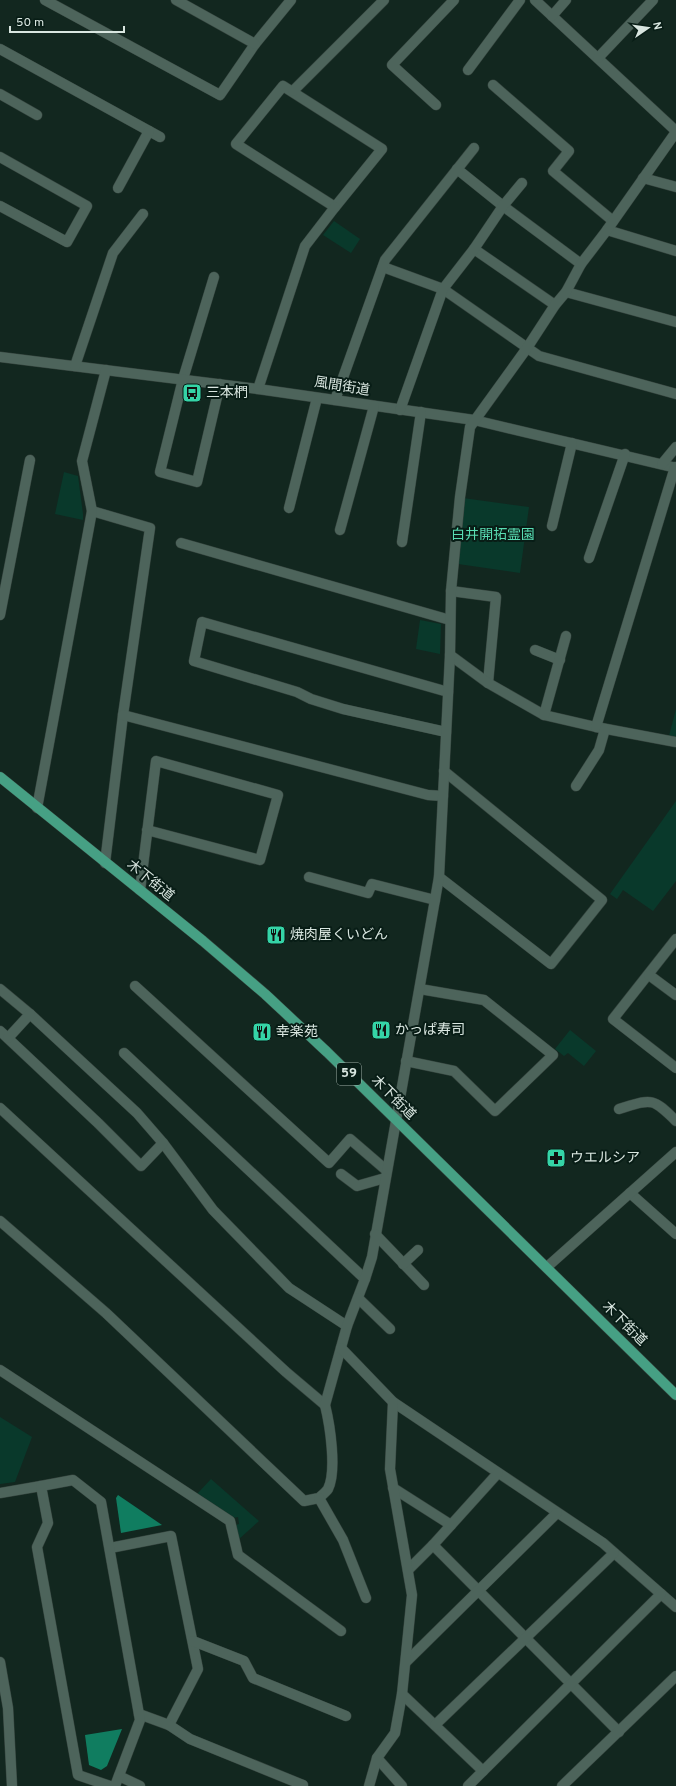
<svg xmlns="http://www.w3.org/2000/svg" width="676" height="1786" viewBox="0 0 676 1786" font-family="Overpass,'Noto Sans JP',sans-serif">
<style>
.green{fill:#09392b}
.water{fill:#107d60}
.lines{fill:none;stroke-linecap:round;stroke-linejoin:round}
.minor-casing{stroke:#34433d;stroke-width:11}
.major-casing{stroke:#34433d;stroke-width:11}
.minor{stroke:#4d645b;stroke-width:10}
.major{stroke:#46a084;stroke-width:10}
.labels{text-anchor:middle;dominant-baseline:central;stroke-width:4;stroke-linejoin:round;paint-order:stroke}
.shield{fill:#081d16;stroke:#9aaaa3;stroke-width:1}
.shield-label{font-size:13px;font-weight:bold;fill:#d9e6e0}
.street-label{font-size:14px;fill:#d9e6e0;stroke:#081d16}
.poi-label{font-size:14px;fill:#d9e6e0;stroke:#081d16;text-anchor:start}
.park-label{font-size:14px;fill:#59ddb3;stroke:#081d16}
</style>
<rect width="100%" height="100%" fill="#12271f"/>
<!-- green -->
<g class="green">
<polygon points="334,221 360,239 351,253 323,235"/>
<polygon points="64,472 78,476 83,514 83,520 55,514"/>
<polygon points="463,498 529,507 520,573 458,564"/>
<polygon points="420,620 441,624 440,654 416,649"/>
<polygon points="676,709 676,738 669,736"/>
<polygon points="676,801 676,881 653,911 623,890 617,899 610,894"/>
<polygon points="570,1030 596,1051 584,1066 568,1053 564,1056 555,1049"/>
<polygon points="0,1417 32,1437 15,1482 0,1484"/>
<polygon points="211,1479 259,1521 238,1540 235,1525 239,1524 238,1517 233,1518 197,1494"/>
</g>
<!-- water -->
<g class="water">
<polygon points="118,1495 162,1525 121,1533 116,1498"/>
<polygon points="122,1729 107,1766 101,1770 89,1765 85,1735"/>
</g>
<g class="lines">
<!-- minor casing -->
<g class="minor-casing">
<g id="minor">
<polyline points="45,0 220,95 255,44 291,0"/>
<polyline points="176,0 255,44"/>
<polyline points="535,0 676,131"/>
<polyline points="552,16 566,0"/>
<polyline points="0,49 160,137"/>
<polyline points="598,58 653,0"/>
<polyline points="468,70 520,0"/>
<polyline points="493,85 569,151 553,171 613,221"/>
<polygon points="283,86 382,149 335,207 236,144"/>
<polyline points="293,91 384,0"/>
<polyline points="0,94 37,115"/>
<polyline points="436,105 392,65 454,0"/>
<polyline points="0,157 87,206 67,242 0,206"/>
<polyline points="457,169 503,206 581,264"/>
<polyline points="643,178 676,187"/>
<polyline points="118,188 149,131"/>
<polyline points="607,230 676,251"/>
<polyline points="474,249 555,305"/>
<polyline points="383,267 443,289 539,356 676,394"/>
<polyline points="214,277 183,379 160,472 197,482 220,384"/>
<polyline points="566,292 676,322"/>
<polyline points="0,357 258,389 474,420 676,468"/>
<polyline points="75,366 113,253 143,214"/>
<polyline points="258,389 305,246 335,207"/>
<polyline points="335,400 385,260 474,148"/>
<polyline points="400,410 443,289 474,249 503,206 522,183"/>
<polyline points="662,464 676,447"/>
<polyline points="289,508 317,398"/>
<polyline points="92,511 150,528 123,715 105,863"/>
<polyline points="552,526 572,443"/>
<polyline points="340,530 374,406"/>
<polyline points="402,542 421,412"/>
<polyline points="181,543 450,620"/>
<polyline points="589,558 625,454"/>
<polyline points="451,591 496,597 488,683"/>
<polyline points="0,615 30,460"/>
<polyline points="535,650 560,660"/>
<polyline points="450,655 488,683 544,715 596,727 676,742"/>
<polyline points="123,715 428,795 443,796"/>
<polyline points="544,715 566,636"/>
<polyline points="596,727 675,467"/>
<polyline points="446,732 343,709 311,699 297,692 194,661 202,622 448,692"/>
<polyline points="576,786 599,750 605,729"/>
<polyline points="37,808 92,511 82,461 106,370"/>
<polyline points="309,877 368,893 372,884 435,900"/>
<polyline points="439,877 551,964 602,900 444,771"/>
<polyline points="140,890 156,761 278,795 260,860 147,830"/>
<polyline points="676,939 613,1019 676,1068"/>
<polyline points="649,975 676,995"/>
<polyline points="135,986 329,1163 350,1139 386,1170"/>
<polyline points="0,989 30,1014 137,1113 163,1143 213,1210 289,1288 347,1326"/>
<polyline points="0,1031 98,1123 141,1166 163,1143"/>
<polyline points="8,1038 30,1014"/>
<polyline points="124,1053 365,1279"/>
<polyline points="406,1061 454,1071 495,1111 553,1055 484,1000 420,989"/>
<polyline points="0,1108 286,1372 325,1405"/>
<path d="M619 1109C652 1099 652 1097 676 1121"/>
<polyline points="341,1174 357,1186 385,1178"/>
<polyline points="630,1193 676,1234"/>
<path d="M0 1221 106 1313 304 1501 319 1498C322 1495 326 1492 328 1489 337 1471 330 1425 325 1405L347 1326 365 1279 372 1257 439 877 450 655 451 591 460 497 470 427 527 348 555 305 566 292 581 264 607 230 676 132"/>
<polyline points="375,1234 424,1285"/>
<polyline points="403,1264 418,1250"/>
<polyline points="547,1267 676,1152"/>
<polyline points="358,1298 390,1329"/>
<polyline points="341,1348 393,1402 603,1543 676,1607"/>
<polyline points="0,1370 230,1521 238,1555 341,1631"/>
<polyline points="393,1488 451,1525"/>
<polyline points="0,1493 41,1486"/>
<polyline points="319,1498 343,1540 366,1598"/>
<polyline points="433,1545 619,1732"/>
<polyline points="110,1548 171,1536 198,1669 169,1725"/>
<polyline points="408,1570 433,1545 498,1473"/>
<polyline points="193,1641 244,1661 253,1678 346,1716"/>
<polyline points="0,1662 8,1708 12,1786"/>
<polyline points="406,1662 557,1513"/>
<polyline points="402,1694 483,1771"/>
<polyline points="139,1714 169,1725 190,1739 303,1785"/>
<polyline points="435,1725 614,1553"/>
<polyline points="377,1758 402,1786"/>
<polyline points="119,1776 140,1786"/>
<polyline points="110,1786 78,1775 37,1547 48,1523 41,1486 73,1480 101,1502 140,1720 115,1786"/>
<polyline points="369,1786 377,1758 395,1733 402,1694 412,1595 390,1469 393,1402"/>
<polyline points="468,1786 661,1594"/>
<polyline points="562,1786 676,1676"/>
</g>
</g>
<!-- major casing -->
<g class="major-casing">
<polyline id="major" points="0,777 203,941 265,994 327,1052 676,1395"/>
</g>
<!-- minor -->
<use href="#minor" class="minor"/>
<!-- major -->
<use href="#major" class="major"/>
</g>
<!-- icons -->
<defs>
<g id="bus-square" transform="scale(1)"><rect x="-9" y="-9" width="18" height="18" rx="4" fill="#35d4a7" stroke="#081d16"/><path d="M-5-6H5V4H4V6H2V4H-2V6H-4V4H-5ZM-3.5-4V0h7V-4ZM-3.5 1.2v1.5H-2V1.2ZM2 1.2v1.5H3.5V1.2Z" fill="#111"/></g>
<g id="restaurant-square" transform="scale(1)"><rect x="-9" y="-9" width="18" height="18" rx="4" fill="#35d4a7" stroke="#081d16"/><path d="M-5-6h1v4h1v-4h1v4h1v-4h1v5L-1.5 .5V6h-2V.5L-5-1ZM5-6V6H3V1.5H1.5Q1.5-4 5-6Z" fill="#111"/></g>
<g id="pharmacy-square" transform="scale(1)"><rect x="-9" y="-9" width="18" height="18" rx="4" fill="#35d4a7" stroke="#081d16"/><path d="M-2-6h4v4h4v4h-4v4h-4v-4h-4v-4h4Z" fill="#111"/></g>
</defs>
<g fill-rule="evenodd">
<use href="#bus-square" x="192" y="393"/>
<use href="#restaurant-square" x="276" y="935"/>
<use href="#restaurant-square" x="381" y="1030"/>
<use href="#restaurant-square" x="262" y="1032"/>
<use href="#pharmacy-square" x="556" y="1158"/>
</g>
<g class="labels">
<!-- shield labels -->
<rect class="shield" x="337" y="1063" width="24" height="22" rx="3"/>
<g class="shield-label">
<text x="349" y="1074">59</text>
</g>
<!-- street labels -->
<g class="street-label">
<text transform="translate(342 387) rotate(9)">風間街道</text>
<text transform="translate(150 881) rotate(39)">木下街道</text>
<text transform="translate(393 1098) rotate(45)">木下街道</text>
<text transform="translate(624 1324) rotate(45)">木下街道</text>
</g>
<!-- poi labels -->
<g class="poi-label">
<text x="206" y="393">三本椚</text>
<text x="290" y="935">焼肉屋くいどん</text>
<text x="395" y="1030">かっぱ寿司</text>
<text x="276" y="1032">幸楽苑</text>
<text x="570" y="1158">ウエルシア</text>
</g>
<!-- park labels -->
<g class="park-label">
<text x="493" y="535">白井開拓霊園</text>
</g>
</g>
<!-- north arrow -->
<g transform="translate(648 28) rotate(77)" stroke="#081d16" stroke-width="3" paint-order="stroke">
<path d="M0-3L7 15L0 10L-7 15Z" fill="#d9e6e0"/>
<text y="-6" font-size="11" font-weight="bold" text-anchor="middle" fill="#d9e6e0">N</text>
</g>
<!-- scale -->
<path d="M10 26v6h114v-6" fill="none" stroke="#d9e6e0" stroke-width="2"/>
<text x="16" y="26" font-size="12" fill="#d9e6e0" stroke="#081d16" stroke-width="3" paint-order="stroke">50 m</text>
</svg>
